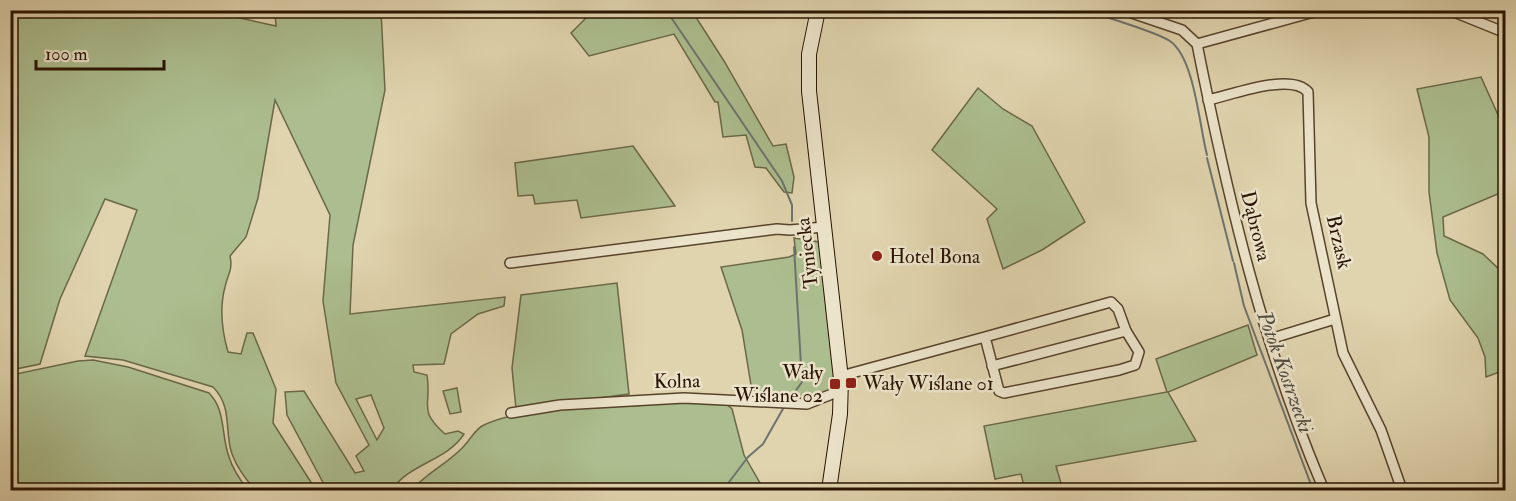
<svg xmlns="http://www.w3.org/2000/svg" width="1516" height="501" viewBox="0 0 1516 501" font-family="'IM FELL Double Pica',serif">
<style>
.green{fill:#acbe8f;stroke:#6a6848;stroke-width:1.5;fill-rule:evenodd}
.lines{fill:none;stroke-linecap:round;stroke-linejoin:round}
.stream{stroke:#6d746e;stroke-width:2}
.street-casing{stroke:#57432c;stroke-width:12}
.secondary-casing{stroke:#291301;stroke-width:16}
.street{stroke:#ebe3ca;stroke-width:9}
.secondary{stroke:#ebe3ca;stroke-width:14}
.poi-dot{fill:#8f2418;stroke:#ebe3ca;stroke-width:2}
.labels{text-anchor:middle;dominant-baseline:central;stroke-width:5;stroke-linejoin:round;paint-order:stroke}
.street-label{font-size:20px;fill:#291301;stroke:#ebe3ca}
.poi-label{font-size:20px;fill:#291301;stroke:#ebe3ca;text-anchor:start}
.water-label{font-size:21px;font-style:italic;fill:#514c40;stroke:#ebe3ca}
</style>
<rect width="100%" height="100%" fill="#e0d4ae"/>
<filter id="stains"><feTurbulence type="fractalNoise" baseFrequency=".00333" numOctaves="4"/><feColorMatrix values="0 0 0 0 .2 0 0 0 0 .09 0 0 0 0 .02 0 0 0 .5 -.17"/></filter>
<radialGradient id="worn" r=".72"><stop offset=".6" stop-color="#630" stop-opacity="0"/><stop offset="1" stop-color="#630" stop-opacity=".3"/></radialGradient>
<!-- green -->
<g class="green">
<polygon points="594,10 692,11 724,61 773,146 786,144 794,177 792,193 784,192 766,168 755,167 746,135 723,137 718,102 715,102 674,34 589,56 571,33"/>
<path d="M10 11H208L276 26 275 11H381L385 90 353 245 350 314 505 297 504 306 478 314 451 334 444 364 413 365 414 372 427 375C432 406 417 409 445 434L458 431 464 434C447 461 408 464 392 490H376L374 486 359 490H327L287 415 285 392 304 391 355 473 364 471 356 456 369 445 336 383 323 301 330 215 275 100 258 198 246 237 230 256C233 269 228 274 225 287 219 309 222 331 228 352L241 354 247 333H253L276 389 273 423 316 490H255C246 479 237 468 232 454 224 431 233 407 213 387L123 360 85 356 137 210 105 199 60 299 40 364 11 370ZM371 395 384 428 377 440 356 399Z"/>
<polygon points="1481,77 1499,117 1505,106 1505,191 1443,217 1444,236 1483,254 1500,270 1505,272 1505,370 1486,377 1485,357 1478,338 1450,300 1437,253 1429,192 1429,137 1417,89"/>
<polygon points="978,88 1003,109 1032,126 1085,222 1042,250 1003,269 987,219 997,209 932,150"/>
<polygon points="633,146 675,206 581,218 577,200 535,204 533,195 518,196 515,163"/>
<polygon points="794,238 819,242 835,371 830,391 800,401 757,395 751,385 742,330 721,267 789,257 796,254"/>
<polygon points="617,283 629,394 516,409 512,368 521,295"/>
<polygon points="1248,325 1257,355 1168,392 1196,441 1056,466 1063,490 1025,490 1021,474 995,479 984,426 1167,392 1156,359"/>
<path d="M93 360 128 367 209 393C226 410 221 435 229 457 233 470 240 480 248 490H11V375L78 361Z"/>
<polygon points="457,388 461,412 450,414 443,391"/>
<path d="M668 402H724L732 409 744 455 764 490H412C426 473 449 463 464 446 470 440 474 431 482 426 523 405 620 405 668 402Z"/>
</g>
<g class="lines">
<!-- stream -->
<g class="stream">
<polyline points="666,10 782,181 792,205 792,221"/>
<path d="M1086 10C1106 18 1155 31 1170 41 1195 59 1199 125 1207 155"/>
<polyline points="1207,158 1233,261"/>
<polyline points="1234,263 1244,306 1313,490"/>
<polyline points="790,399 802,382 794,247"/>
<polyline points="723,490 748,457 763,444 784,407"/>
</g>
<!-- street casing -->
<g class="street-casing">
<g id="street">
<path d="M1123 10 1182 30 1197 44C1227 195 1263 348 1324 490"/>
<polyline points="1449,10 1506,33"/>
<polyline points="1197,44 1321,10"/>
<path d="M1208 100C1232 95 1291 72 1308 92L1311 203 1343 353 1381 430 1402 490"/>
<polyline points="510,263 777,229 790,230 824,227"/>
<polyline points="1270,339 1335,319"/>
<polyline points="992,366 1126,331"/>
<polyline points="841,376 985,337 999,391 1004,393 1119,370 1135,365 1139,352 1126,331 1118,309 1111,302 985,337"/>
<polyline points="511,413 560,405 684,398 807,404 842,390"/>
<polyline points="1414,490 1429,490"/>
</g>
</g>
<!-- secondary casing -->
<g class="secondary-casing">
<polyline id="secondary" points="818,10 809,54 809,91 841,379 840,414 829,490"/>
</g>
<!-- street -->
<use href="#street" class="street"/>
<!-- secondary -->
<use href="#secondary" class="secondary"/>
</g>
<!-- markers -->
<g class="poi-dot">
<circle cx="877" cy="256" r="6"/>
<rect x="845" y="377" width="12" height="12" rx="3"/>
<rect x="829" y="378" width="12" height="12" rx="3"/>
</g>
<g class="labels">
<!-- street labels -->
<g class="street-label">
<text transform="translate(1256 226) rotate(76)">Dąbrowa</text>
<text transform="translate(1339 242) rotate(77)">Brzask</text>
<text transform="translate(807 253) rotate(-97)">Tyniecka</text>
<text transform="translate(677 381) rotate(-1)">Kolna</text>
</g>
<!-- poi labels -->
<g class="poi-label">
<text x="889" y="256">Hotel Bona</text>
<text x="823" y="372" text-anchor="end">Wały<tspan x="823" dy="23">Wiślane 02</tspan></text>
<text x="863" y="383">Wały Wiślane 01</text>
</g>
<!-- water labels -->
<g class="water-label">
<text transform="translate(1285 372) rotate(70)">Potok Kostrzecki</text>
</g>
</g>
<!-- margin -->
<rect width="1516" height="501" fill="none" stroke="#e0d4ae" stroke-width="36"/>
<rect x="12" y="12" width="1492" height="477" fill="none" stroke="#291301" stroke-width="3"/>
<rect x="18" y="18" width="1480" height="465" fill="none" stroke="#291301" stroke-width="1.5"/>
<!-- scale -->
<path d="M36 60v9h128v-9" fill="none" stroke="#291301" stroke-width="3"/>
<text x="45" y="60" font-size="18" fill="#291301" stroke="#ebe3ca" stroke-width="4.5" paint-order="stroke">100 m</text>
<rect width="100%" height="100%" filter="url(#stains)"/>
<rect width="100%" height="100%" fill="url(#worn)"/>
</svg>
